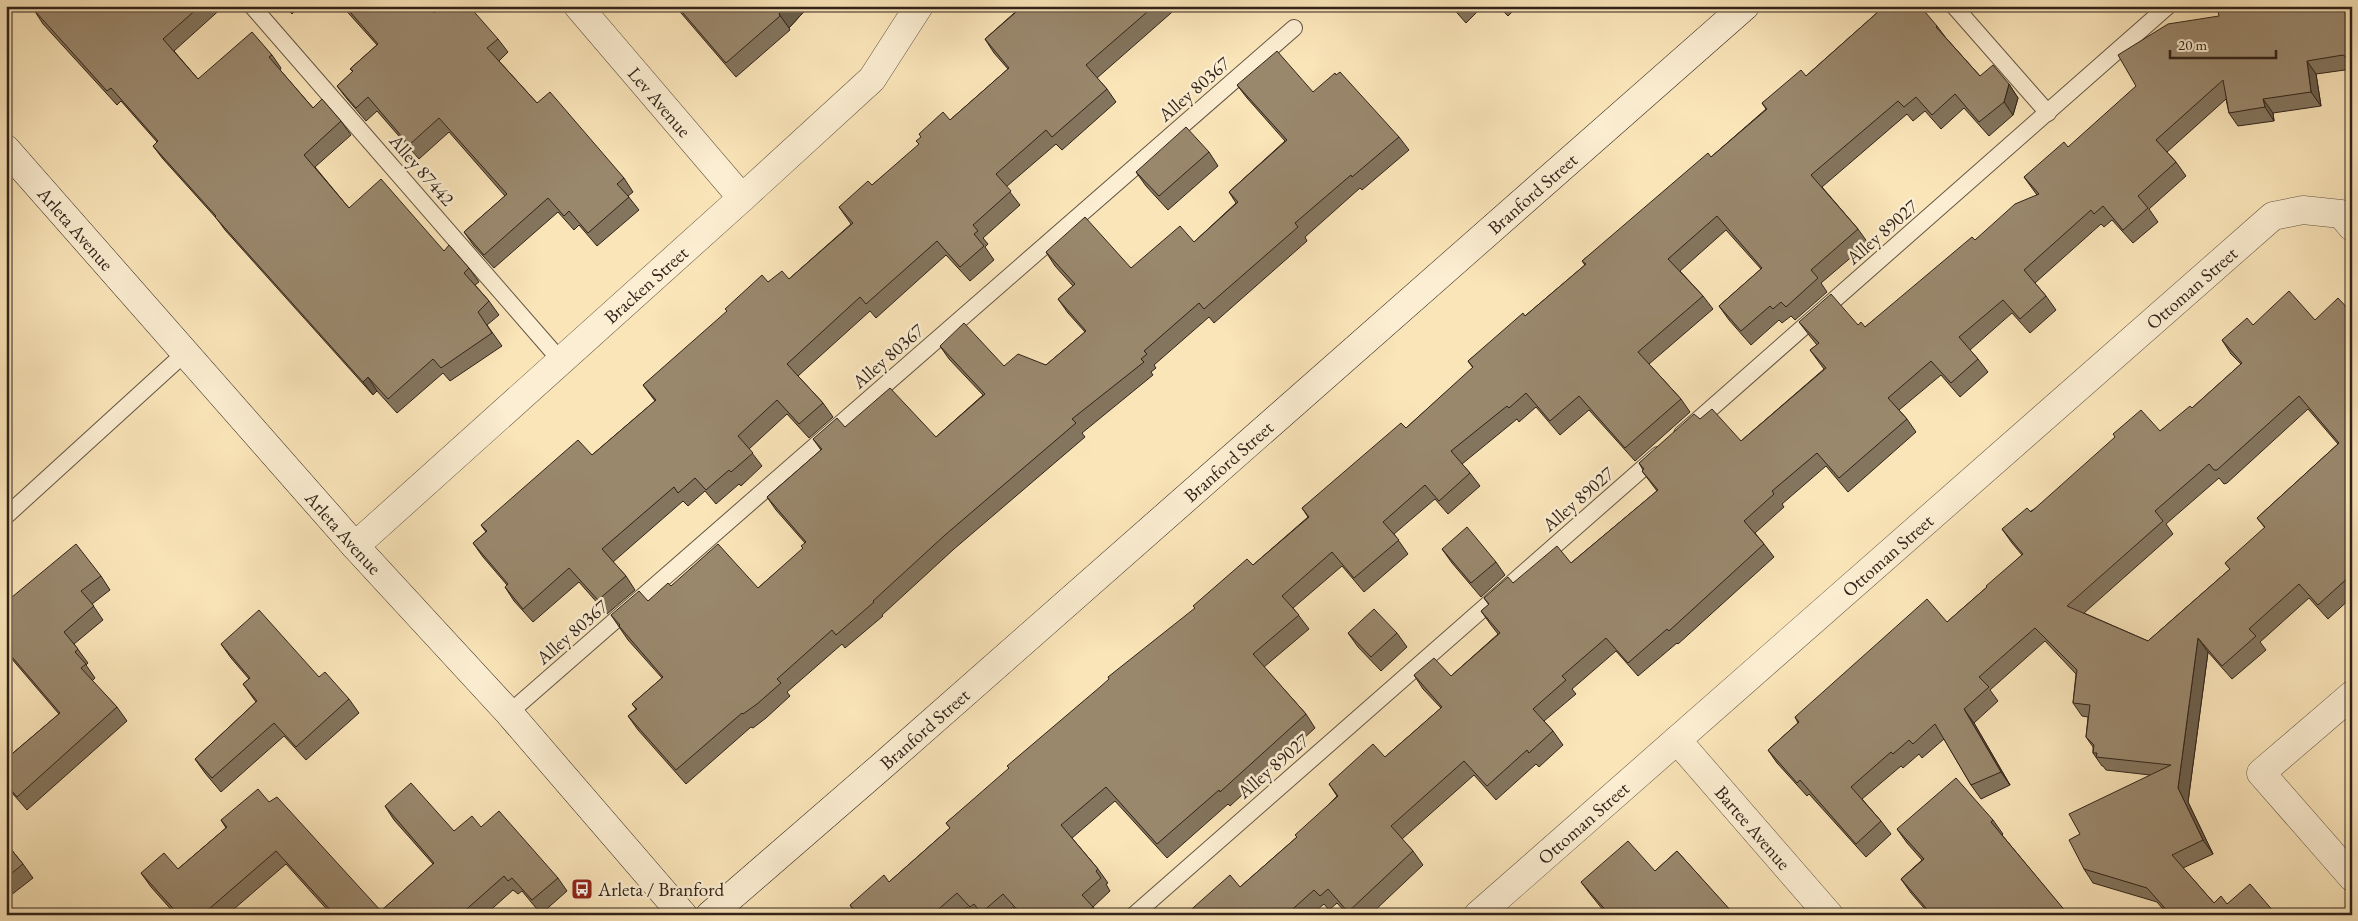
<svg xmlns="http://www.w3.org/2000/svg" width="2358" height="921" viewBox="0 0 2358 921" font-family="'EB Garamond',serif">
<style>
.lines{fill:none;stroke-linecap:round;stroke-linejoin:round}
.lane-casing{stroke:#635442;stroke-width:18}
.street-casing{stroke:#635442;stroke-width:29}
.secondary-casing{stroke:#31231a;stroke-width:29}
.lane{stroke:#fceed2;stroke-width:16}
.street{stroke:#fceed2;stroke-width:28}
.secondary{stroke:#fceed2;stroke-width:28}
.wall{fill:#84755e;stroke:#31231a;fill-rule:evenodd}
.shaded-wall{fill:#6c5f4c;stroke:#31231a}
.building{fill:#9a886d;stroke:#31231a;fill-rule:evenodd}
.labels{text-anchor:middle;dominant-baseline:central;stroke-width:5;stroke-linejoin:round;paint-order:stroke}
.street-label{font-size:19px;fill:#31231a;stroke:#fceed2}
.poi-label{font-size:19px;fill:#31231a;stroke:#fceed2;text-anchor:start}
</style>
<rect width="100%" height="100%" fill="#fae5b9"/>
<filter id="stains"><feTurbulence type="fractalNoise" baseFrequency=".004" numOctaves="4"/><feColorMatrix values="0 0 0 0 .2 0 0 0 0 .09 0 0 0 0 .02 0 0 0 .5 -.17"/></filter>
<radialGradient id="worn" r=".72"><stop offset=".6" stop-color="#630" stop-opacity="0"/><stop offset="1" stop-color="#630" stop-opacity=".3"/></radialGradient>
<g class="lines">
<!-- lane casing -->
<g class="lane-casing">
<g id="lane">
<polyline points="252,6 561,361"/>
<polyline points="1954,6 2048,113"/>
<polyline points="1682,434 2168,6"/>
<polyline points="6,516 185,353"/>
<polyline points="509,713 1294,28"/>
<polyline points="1134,915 1658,455"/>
</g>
</g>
<!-- street casing -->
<g class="street-casing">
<g id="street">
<path id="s1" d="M578 6 742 198"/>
<path id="s2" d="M355 546 742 198 872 79 919 6"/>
<polyline points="2352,695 2261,773 2352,877"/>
<path id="s3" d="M1677 740 1829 915"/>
<path id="s4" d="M1478 915 2273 216 2303 210 2341 214 2352 227"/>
</g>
</g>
<!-- secondary casing -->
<g class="secondary-casing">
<g id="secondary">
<path id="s5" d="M6 149 355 546 509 713 683 915"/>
<path id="s6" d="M710 915 882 766 1745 6"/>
</g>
</g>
<!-- lane -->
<use href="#lane" class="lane"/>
<!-- street -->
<use href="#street" class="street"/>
<!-- secondary -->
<use href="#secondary" class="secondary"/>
</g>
<!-- wall -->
<g class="wall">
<polygon points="39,6 224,6 174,51 198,79 272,55 281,68 280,70 313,108 341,121 351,135 315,167 349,208 444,251 469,268 479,282 475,285 489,301 499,315 487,325 502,346 450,381 443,373 397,413 377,391 373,395 225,230 217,219 163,159 153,146 157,142 121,101 117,105 43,24 34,10"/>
<polygon points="285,6 300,6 292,14"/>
<polygon points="342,6 427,6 434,13 498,39 508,52 499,61 537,103 624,178 633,192 628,196 639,210 597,246 579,225 574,230 558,212 494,268 474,246 464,232 505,196 449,132 419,159 377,111 366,121 347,99 337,86 353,72 350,69 377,45"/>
<polygon points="675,6 809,6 789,28 790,30 736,77"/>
<polygon points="1022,6 1179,6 1097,78 1107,89 1116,102 1062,150 1056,144 1006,187 1020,205 983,238 988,244 985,247 994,260 970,281 946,255 876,318 870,311 798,376 823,403 833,417 809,438 787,414 749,449 762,466 741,486 739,484 716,504 705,491 688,506 683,501 613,562 626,576 635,590 607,614 579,582 533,622 514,601 505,587 507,585 483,557 473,543 486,532 481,525 592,455 655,401 643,385 768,282 789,279 851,224 839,207 872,185 950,120 1008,69 994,53 985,39"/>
<polygon points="1451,6 1483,6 1466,23"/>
<polygon points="1498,6 1518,6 1508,16"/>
<polygon points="1875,6 1937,26 1946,38 1980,76 2009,84 2018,98 2013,115 1989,136 1964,108 1941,129 1925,111 1913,121 1907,114 1822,187 1858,229 1868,243 1821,283 1827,292 1795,320 1791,316 1782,323 1779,320 1751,345 1729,320 1719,306 1761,269 1726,230 1680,271 1703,296 1713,309 1649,364 1681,399 1690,412 1635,461 1589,410 1560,435 1536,407 1519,422 1517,419 1462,464 1470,473 1480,486 1448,514 1435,499 1394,534 1408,554 1364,592 1342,566 1293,608 1309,629 1264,667 1306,714 1315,728 1230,806 1228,804 1167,858 1115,801 1072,838 1098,869 1108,883 1106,884 1110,891 1093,907 1098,915 1019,915 1013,907 1004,915 974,915 967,907 958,915 856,915 856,914 850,905 889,882 950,828 946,823 1253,565 1308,517 1302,508 1406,428 1473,368 1468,361 1525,316 1585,265 1582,261 1711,157 1766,109 1762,103 1806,76 1878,12"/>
<polygon points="2352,7 2352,69 2316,74 2321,106 2273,113 2274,121 2238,126 2229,113 2226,99 2167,152 2176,162 2186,176 2149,209 2158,222 2133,243 2112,220 2104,227 2101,224 2035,283 2046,296 2056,310 2030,333 2012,313 1970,350 1978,359 1988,372 1960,397 1941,375 1899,410 1907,419 1916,432 1848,492 1826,466 1782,504 1784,507 1755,533 1764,544 1774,557 1678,644 1677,643 1638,676 1616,651 1572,689 1576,694 1544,721 1553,731 1563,745 1539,767 1536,764 1496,800 1474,775 1402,839 1413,851 1423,865 1370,915 1348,915 1337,903 1329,910 1324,904 1311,915 1185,915 1240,887 1297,837 1337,796 1329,784 1385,757 1441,708 1423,689 1414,675 1451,676 1498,634 1491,625 1481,611 1489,605 1484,598 1513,583 1571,563 1657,491 1642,471 1643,470 1639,463 1700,419 1741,441 1824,369 1810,350 1817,345 1809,335 1799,322 1858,325 1865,327 1975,240 2037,195 2024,177 2068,147"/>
<polygon points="1237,85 1313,92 1399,137 1409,150 1362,190 1360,188 1305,237 1307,241 1214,323 1209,317 1154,365 1156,368 1151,372 1153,375 1082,433 1085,437 954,549 882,615 883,616 845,648 842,644 787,692 790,696 766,718 753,728 751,727 686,784 638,730 628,716 636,709 632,704 662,678 628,640 611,615 648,601 671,586 758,588 803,549 805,543 776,510 767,497 821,450 813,439 845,427 936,437 983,395 949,359 940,346 1004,366 1046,365 1085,332 1068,313 1058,299 1073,286 1055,266 1046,252 1131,268 1194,242 1236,203 1229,192 1285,141 1247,98"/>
<polygon points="1209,152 1218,166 1168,210 1146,186 1136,172"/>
<path d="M2352 313V597L2328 619 2309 598 2260 642 2266 650 2232 679 2208 652 2188 802 2213 854 2183 868 2214 903 2227 904 2274 912 2276 915H2168L2157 902 2093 883 2084 869 2080 834 2150 775 2106 770 2103 766H2102L2093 753V747L2086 737 2088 717 2082 716 2073 703 2076 674 2045 641 1990 690 1998 701 1974 723 2010 785 1981 799 1971 785 1944 739 1922 758 1919 754 1903 768 1901 766 1862 799 1881 821 1891 834 1866 857 1809 794 1807 796 1777 763 1768 750 1798 723 1795 717 1947 622 1987 587 2022 555 2012 543 2002 529 2160 431 2192 408 2241 364 2231 354 2222 340 2253 325 2315 320ZM2308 409 2338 444 2257 518 2265 528 2225 563 2230 569 2148 641 2084 613 2173 534 2166 524 2219 478 2224 484 2227 483Z"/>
<polygon points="1442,549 1496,562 1505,575 1481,597 1452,563"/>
<polygon points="101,576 110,590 92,604 103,620 74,644 88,663 86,665 95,678 92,681 117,707 127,721 27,810 6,786 6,759 59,714 11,658 6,662 6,602"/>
<polygon points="1348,633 1397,633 1407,647 1381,671 1358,647"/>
<polygon points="221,644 319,677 349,699 359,713 306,760 284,736 221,792 205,773 195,759 256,702 243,684 249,679 231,658"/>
<polygon points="269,802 381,911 433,864 394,820 385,806 454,831 481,827 558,878 567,891 541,914 522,891 518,894 513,890 485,915 332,915 286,864 227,915 176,915 151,887 141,873 178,869 226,828 221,820"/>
<polygon points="1993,820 2003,834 2002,835 2068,915 1930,915 1911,893 1901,879 1922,860 1907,843 1897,829"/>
<polygon points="6,843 23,864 33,878 6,899"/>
<polygon points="1677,851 1734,915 1607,915 1591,895 1581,882 1655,871"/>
</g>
<!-- shaded-wall -->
<g class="shaded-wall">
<polygon points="786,6 809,6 789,28 779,14"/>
<polygon points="2307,61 2316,74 2321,106 2311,92"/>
<polygon points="2009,84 2018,98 2013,115 2004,102"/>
<polygon points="2263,99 2273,113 2274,121 2265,107"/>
<polygon points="368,377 377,391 373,395 363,382"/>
<polygon points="2198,638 2208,652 2188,802 2213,854 2203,840 2178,788"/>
<polygon points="1964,709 1974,723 2010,785 2001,772"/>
</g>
<!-- building -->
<g class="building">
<polygon points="39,6 200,6 163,39 198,79 252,32 272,55 269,57 313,108 322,99 341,121 304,155 349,208 381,179 444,251 449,245 469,268 464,273 489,301 478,312 492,333 441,368 433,359 388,399 368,377 363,382 215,217 216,216 153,146 158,141 111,88 107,91 34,10"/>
<polygon points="345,6 427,6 434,13 441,6 469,6 498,39 487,48 537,103 550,92 624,178 617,184 629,197 588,233 569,211 564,216 548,198 484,255 464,232 507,194 439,118 409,145 368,97 356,108 337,86 353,71 350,69 378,44"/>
<polygon points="677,6 786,6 779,14 780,16 726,63"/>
<polygon points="1023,6 1154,6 1086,65 1107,89 1052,137 1046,130 996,174 1011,191 973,225 978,231 974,234 984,246 960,267 937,241 866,304 860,297 787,364 823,403 799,424 777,400 738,436 753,453 731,472 729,470 706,490 695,478 678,493 674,487 602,549 626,576 598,600 569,568 523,609 505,587 508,584 473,543 487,531 481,525 578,440 592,455 656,400 643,385 727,311 725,309 762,275 768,282 782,271 789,279 853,223 839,207 868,181 872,185 919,144 916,141 921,137 919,134 943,112 950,120 1009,68 985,39"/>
<polygon points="1875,6 1920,6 1937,26 1936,27 1980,76 1993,65 2009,84 2004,102 1979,122 1955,94 1932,115 1916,97 1904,107 1898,101 1811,175 1858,229 1811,270 1818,278 1786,307 1781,302 1773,309 1770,306 1741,331 1719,306 1762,268 1717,216 1668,259 1703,296 1638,352 1681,399 1625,448 1579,396 1550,421 1526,393 1509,408 1507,406 1451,451 1470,473 1439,501 1425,485 1383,522 1399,540 1354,578 1332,552 1282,596 1299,615 1253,654 1306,714 1220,792 1219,790 1157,844 1106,787 1061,825 1098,869 1096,871 1101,878 1082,895 1093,907 1084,915 1022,915 1003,894 981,913 974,904 970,907 957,893 932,915 856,915 857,913 850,905 884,875 889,882 950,828 946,823 1009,768 1007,766 1100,687 1109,679 1108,677 1195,608 1193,606 1247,559 1253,565 1309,517 1302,508 1401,423 1406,428 1473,367 1468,361 1523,313 1525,316 1586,264 1582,261 1708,153 1711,157 1767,109 1762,103 1801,70 1806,76 1879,11"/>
<polygon points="2217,6 2351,6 2352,7 2352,61 2343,55 2307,61 2311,92 2263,99 2265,107 2229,113 2223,80 2156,140 2176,162 2138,196 2148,208 2123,230 2103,206 2094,214 2091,210 2024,270 2046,296 2020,319 2003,300 1959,337 1978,359 1951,383 1931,361 1888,398 1907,419 1839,478 1817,453 1772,491 1774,494 1744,521 1764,544 1669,631 1667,629 1628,663 1606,638 1562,676 1566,680 1533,709 1553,731 1529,753 1527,750 1487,786 1464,761 1391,826 1413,851 1348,912 1328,889 1320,896 1314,890 1286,915 1185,915 1230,875 1240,887 1297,837 1295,835 1338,796 1329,784 1373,744 1385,757 1442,707 1414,675 1434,658 1451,676 1500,633 1481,611 1489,604 1484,598 1508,577 1513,583 1557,546 1571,563 1658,490 1642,471 1644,469 1639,463 1694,414 1700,419 1712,409 1741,441 1826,368 1810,350 1819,343 1799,322 1831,294 1858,325 1861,322 1865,327 1972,237 1975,240 2015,204 2039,194 2024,177 2064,142 2068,147 2136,86 2118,55 2168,24 2219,16"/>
<polygon points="1277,51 1313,92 1335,73 1336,75 1340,72 1399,137 1352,177 1351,175 1295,223 1298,227 1204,309 1199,303 1144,351 1147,354 1141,359 1144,362 1072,419 1076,423 945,535 873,601 874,602 836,635 832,630 777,679 781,683 757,704 743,714 742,713 676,770 628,716 637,709 632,704 663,677 619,626 620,625 611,615 639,591 648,601 668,583 671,586 718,544 758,588 803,548 801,546 806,542 767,497 822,449 813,439 837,418 845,427 890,388 936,437 985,394 940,346 964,323 1004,366 1018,354 1046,365 1086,331 1058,299 1075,284 1046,252 1085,217 1131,268 1180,226 1194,242 1238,202 1229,192 1287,140 1237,85"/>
<polygon points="1186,127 1209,152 1159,196 1136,172"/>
<path d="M2289 291 2315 320 2338 298 2352 313V574L2318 605 2299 584 2249 629 2256 636 2222 666 2198 638 2178 788 2203 840 2172 855 2214 903 2221 896 2227 904 2250 884 2274 912 2272 915H2171L2147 888 2084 869 2069 840 2080 834 2069 814 2171 765 2096 757 2097 753H2093L2094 745 2086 737 2090 705 2073 703 2077 670 2035 628 1979 677 1989 687 1964 709 2001 772 1971 785 1935 724 1913 744 1909 740 1893 754 1891 752 1851 787 1881 821 1856 844 1800 780 1797 783 1768 750 1799 722 1795 717 1927 599 1947 622 1987 587 1986 586 2023 554 2002 529 2027 508 2031 512 2115 437 2113 434 2141 410 2160 431 2190 406 2192 408 2242 363 2222 340 2247 318 2253 325ZM2299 396 2339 443 2257 518 2265 527 2225 563 2230 569 2148 641 2067 606 2163 521 2155 511 2209 464 2214 470H2217Z"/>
<polygon points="1467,527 1496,562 1471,583 1442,549"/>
<polygon points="76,544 101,576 81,591 94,606 64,632 78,649 75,652 86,664 81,668 117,707 17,797 6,784 6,759 60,713 6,650 6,602"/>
<polygon points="1374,609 1397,633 1371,657 1348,633"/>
<polygon points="259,610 319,677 325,672 349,699 296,747 274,723 212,778 195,759 257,701 243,684 250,678 221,644"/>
<polygon points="1956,778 1993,820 1991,822 2067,913 2064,915 1932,915 1901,879 1924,859 1897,829"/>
<polygon points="411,783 454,831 472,816 481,827 499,811 558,878 532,900 512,878 508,881 504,876 460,915 335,915 276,851 202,915 179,915 141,873 164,853 178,869 227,827 221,820 258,789 269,802 277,797 381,911 434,863 385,806"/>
<polygon points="1628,841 1655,871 1677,851 1733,913 1732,915 1610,915 1581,882"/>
<polygon points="6,843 23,864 6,878"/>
</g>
<!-- icons -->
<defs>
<g id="bus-square" transform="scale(1.125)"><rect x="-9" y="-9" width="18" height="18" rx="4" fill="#8f2418" stroke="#fceed2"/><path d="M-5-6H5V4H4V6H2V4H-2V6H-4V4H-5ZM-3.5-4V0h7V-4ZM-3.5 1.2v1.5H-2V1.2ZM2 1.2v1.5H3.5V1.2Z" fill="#fff"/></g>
</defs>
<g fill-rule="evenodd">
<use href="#bus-square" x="582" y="889"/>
</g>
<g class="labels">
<!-- street labels -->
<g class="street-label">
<text transform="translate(1194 89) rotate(-41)">Alley 80367</text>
<text stroke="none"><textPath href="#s1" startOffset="126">Lev Avenue</textPath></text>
<text transform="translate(422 170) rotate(49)">Alley 87442</text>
<text stroke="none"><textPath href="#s6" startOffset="1094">Branford Street</textPath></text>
<text stroke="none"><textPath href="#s5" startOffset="106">Arleta Avenue</textPath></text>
<text transform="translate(1882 232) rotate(-41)">Alley 89027</text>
<text stroke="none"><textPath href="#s2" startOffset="391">Bracken Street</textPath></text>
<text stroke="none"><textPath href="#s4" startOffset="950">Ottoman Street</textPath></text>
<text transform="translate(888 356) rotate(-41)">Alley 80367</text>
<text stroke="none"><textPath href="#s6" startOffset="689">Branford Street</textPath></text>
<text transform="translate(1578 499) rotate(-41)">Alley 89027</text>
<text stroke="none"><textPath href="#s5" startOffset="511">Arleta Avenue</textPath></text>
<text stroke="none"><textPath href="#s4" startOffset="545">Ottoman Street</textPath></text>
<text transform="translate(572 632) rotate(-41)">Alley 80367</text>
<text stroke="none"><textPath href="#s6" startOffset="284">Branford Street</textPath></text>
<text transform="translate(1273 766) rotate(-41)">Alley 89027</text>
<text stroke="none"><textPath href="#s4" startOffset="140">Ottoman Street</textPath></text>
<text stroke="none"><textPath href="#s3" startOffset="116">Bartee Avenue</textPath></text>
</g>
<!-- poi labels -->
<g class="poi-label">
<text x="598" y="889">Arleta / Branford</text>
</g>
</g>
<!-- margin -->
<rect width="2358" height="921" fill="none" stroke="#fae5b9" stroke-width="25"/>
<rect x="8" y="8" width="2343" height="906" fill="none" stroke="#31231a" stroke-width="2.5"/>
<rect x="12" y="12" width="2333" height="896" fill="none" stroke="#31231a"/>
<!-- scale -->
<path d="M2170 50v8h106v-8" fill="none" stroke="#31231a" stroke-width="2.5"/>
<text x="2178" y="50" font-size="15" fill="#31231a" stroke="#fceed2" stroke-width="4" paint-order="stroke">20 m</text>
<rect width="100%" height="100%" filter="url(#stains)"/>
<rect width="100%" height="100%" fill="url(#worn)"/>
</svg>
